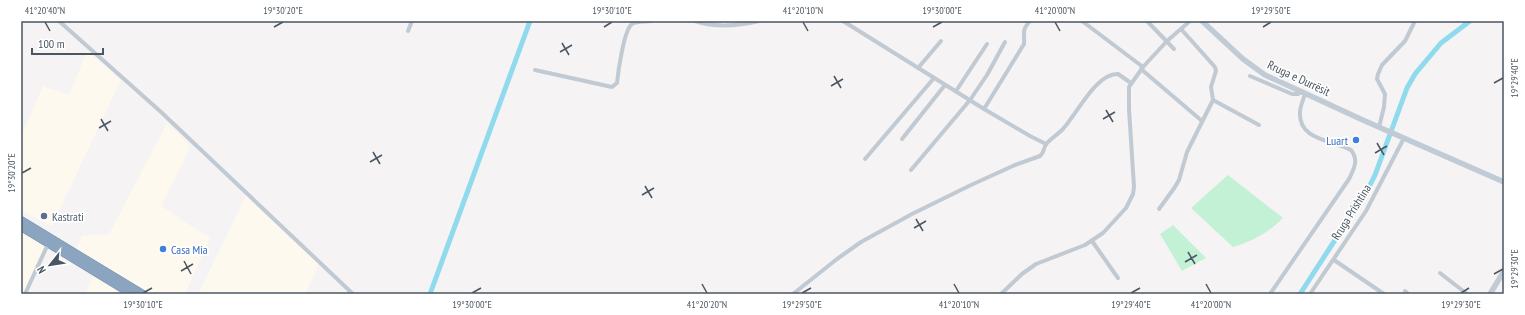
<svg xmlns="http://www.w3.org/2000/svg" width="1525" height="315" viewBox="0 0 1525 315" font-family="'PT Sans Narrow',sans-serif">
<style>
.commercial{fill:#fdf9ef}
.green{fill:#c3f1d5}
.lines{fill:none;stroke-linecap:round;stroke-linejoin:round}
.canal{stroke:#90daee;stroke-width:5}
.highway-casing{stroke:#7690ad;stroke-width:8}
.street{stroke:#c1cad2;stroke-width:4}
.secondary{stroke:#c1cbd6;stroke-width:5.5}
.highway{stroke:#8ba5c1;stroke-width:7}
.ticks{fill:none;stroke:#4a5661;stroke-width:1.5}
.shop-dot{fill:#3f7fe0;stroke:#fff;stroke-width:1.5}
.service-dot{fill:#5c6f8a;stroke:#fff;stroke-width:1.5}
.labels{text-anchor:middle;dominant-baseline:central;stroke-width:3.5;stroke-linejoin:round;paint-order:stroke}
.street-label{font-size:12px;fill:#4a5661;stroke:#fff}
.shop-label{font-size:12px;fill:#366cbe;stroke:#fff;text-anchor:end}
.service-label{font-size:12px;fill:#4e5e75;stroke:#fff;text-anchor:start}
.neatline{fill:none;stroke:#4a5661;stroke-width:1.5}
.ticks-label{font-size:10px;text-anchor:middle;fill:#4a5661}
</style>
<rect width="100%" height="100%" fill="#f5f3f3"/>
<!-- commercial -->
<g class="commercial">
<polygon points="87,51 121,80 52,226 21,211 21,136 43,86 69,95"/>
<polygon points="167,123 191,146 161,206 210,238 185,294 149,294 75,250 82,236 109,234"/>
<polygon points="246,196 319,264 305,294 198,294"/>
<polygon points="21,230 46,245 23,294 21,294"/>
<polygon points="93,276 126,294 85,294"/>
</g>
<!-- green -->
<g class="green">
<path d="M1228 175 1283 218C1268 233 1253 241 1233 247L1191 208Z"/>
<polygon points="1173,225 1206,258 1182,271 1160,234"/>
</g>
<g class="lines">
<!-- canal -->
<g class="canal">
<polyline points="430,294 530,21"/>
<polyline points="1300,294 1368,189 1375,175 1407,88 1415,74 1441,43 1470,21"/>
</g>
<!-- highway casing -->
<g class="highway-casing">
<g id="highway">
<polyline points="21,220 143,294"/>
<polyline points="21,227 131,294"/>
</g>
</g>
<!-- street -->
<g class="street">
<polyline points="59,21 161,112 353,294"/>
<path d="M695 21C716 28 738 26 759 21"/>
<polyline points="843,21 984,109 1030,136 1046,144"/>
<polyline points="1082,21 1143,67"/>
<polyline points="1147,21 1174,49"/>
<polyline points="408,31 412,21"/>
<polyline points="918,68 941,41"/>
<polyline points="1141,69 1202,121"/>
<path d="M535 70 612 87 617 83C618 73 624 29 632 24 637 21 645 22 651 21"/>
<polyline points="1250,76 1292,94 1298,94 1302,92"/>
<polyline points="956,91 987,44"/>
<polyline points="1213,100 1259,125"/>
<path d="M984 109 1024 44C1025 32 1021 31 1030 21"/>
<polyline points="1379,127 1384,107 1385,94 1377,79 1378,74 1382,65 1405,41 1415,21"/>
<polyline points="902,139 945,85"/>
<polyline points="865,159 934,78"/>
<polyline points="911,170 970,100 987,75 1005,42"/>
<polyline points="1159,209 1175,187 1179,180 1187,152 1213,100 1211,87 1216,71 1215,67 1181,29"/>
<polyline points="1092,241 1118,278"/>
<polyline points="1334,260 1384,294"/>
<polyline points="1440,273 1467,294"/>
<polyline points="1405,291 1408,294"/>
<polyline points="25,294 48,244"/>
<path d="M793 294 837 259 861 242 912 214 971 185 1015 165 1040 156C1045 152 1043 147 1047 143 1052 138 1058 134 1063 129 1077 114 1096 73 1118 74L1131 83"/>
<polyline points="1001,294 1022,274 1036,264 1085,245 1103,233 1126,208 1133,194 1134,187 1129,109 1129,87 1143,67 1167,41 1190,21"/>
<path d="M1270 294 1349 179C1354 169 1359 160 1351 150 1332 140 1298 140 1300 112 1300 106 1304 99 1305 93"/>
<polyline points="1310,294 1366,211 1404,138"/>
</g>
<!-- secondary -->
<g class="secondary">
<polyline points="1202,21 1243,59 1265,75 1365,121 1504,182"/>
<polyline points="1490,294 1504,271"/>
</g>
<!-- highway -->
<use href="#highway" class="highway"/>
</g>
<!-- ticks -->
<path class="ticks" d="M45 22 50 31M803 22 808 31M1055 22 1060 31M274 27 283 22M604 27 612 22M933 27 942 22M1263 27 1271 22M562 43 569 55M560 52 572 45M834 76 841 88M1494 83 1503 78M831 86 843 79M1106 110 1113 122M101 119 108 131M1103 119 1115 112M99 128 111 121M1377 143 1384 155M373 152 380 164M1375 153 1387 146M370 162 382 155M22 173 31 168M645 186 652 198M642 195 654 188M916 219 923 231M914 228 926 221M1188 252 1195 264M184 261 191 274M1185 262 1197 255M181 271 193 264M1494 274 1503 269M702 284 707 293M954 284 959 293M1206 284 1211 293M143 293 152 288M472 293 481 288M802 293 811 288M1131 293 1140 288M1461 293 1469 288"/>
<!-- markers -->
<g class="shop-dot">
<circle cx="1356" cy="140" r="4"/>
<circle cx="163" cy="249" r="4"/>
</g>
<circle class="service-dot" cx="44" cy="216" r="4"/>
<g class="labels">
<!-- street labels -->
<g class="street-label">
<text transform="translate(1299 78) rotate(25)">Rruga e Durrësit</text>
<text transform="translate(1351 212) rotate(-58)">Rruga Prishtina</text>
</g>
<!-- shop labels -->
<g class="shop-label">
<text x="1348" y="140">Luart</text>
<text x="171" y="249" text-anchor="start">Casa Mia</text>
</g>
<!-- service labels -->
<g class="service-label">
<text x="52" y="216">Kastrati</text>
</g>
</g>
<!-- border -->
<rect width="1525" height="315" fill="none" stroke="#ffffff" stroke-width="44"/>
<!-- north arrow -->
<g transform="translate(50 265) rotate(240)" stroke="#ffffff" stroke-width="3" paint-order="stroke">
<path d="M0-3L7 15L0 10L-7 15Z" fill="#4a5661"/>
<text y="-6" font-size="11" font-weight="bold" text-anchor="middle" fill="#4a5661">N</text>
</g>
<!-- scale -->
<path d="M32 48v6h71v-6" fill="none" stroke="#4a5661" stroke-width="2"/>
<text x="38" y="48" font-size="12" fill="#4a5661" stroke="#ffffff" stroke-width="3" paint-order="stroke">100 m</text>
<rect x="22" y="22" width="1481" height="271" class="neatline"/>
<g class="ticks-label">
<text x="45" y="14">41°20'40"N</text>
<text x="283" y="14">19°30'20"E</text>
<text x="612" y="14">19°30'10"E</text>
<text x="803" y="14">41°20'10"N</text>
<text x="942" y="14">19°30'00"E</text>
<text x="1055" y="14">41°20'00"N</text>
<text x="1271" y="14">19°29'50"E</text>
<text transform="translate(1514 78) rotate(-90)" y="4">19°29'40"E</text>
<text transform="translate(11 173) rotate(-90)" y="4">19°30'20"E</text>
<text transform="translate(1514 269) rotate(-90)" y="4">19°29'30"E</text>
<text x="143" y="308">19°30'10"E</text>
<text x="472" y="308">19°30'00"E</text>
<text x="707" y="308">41°20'20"N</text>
<text x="802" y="308">19°29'50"E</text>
<text x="959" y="308">41°20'10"N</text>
<text x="1131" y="308">19°29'40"E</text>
<text x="1211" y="308">41°20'00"N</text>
<text x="1461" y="308">19°29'30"E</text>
</g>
</svg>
